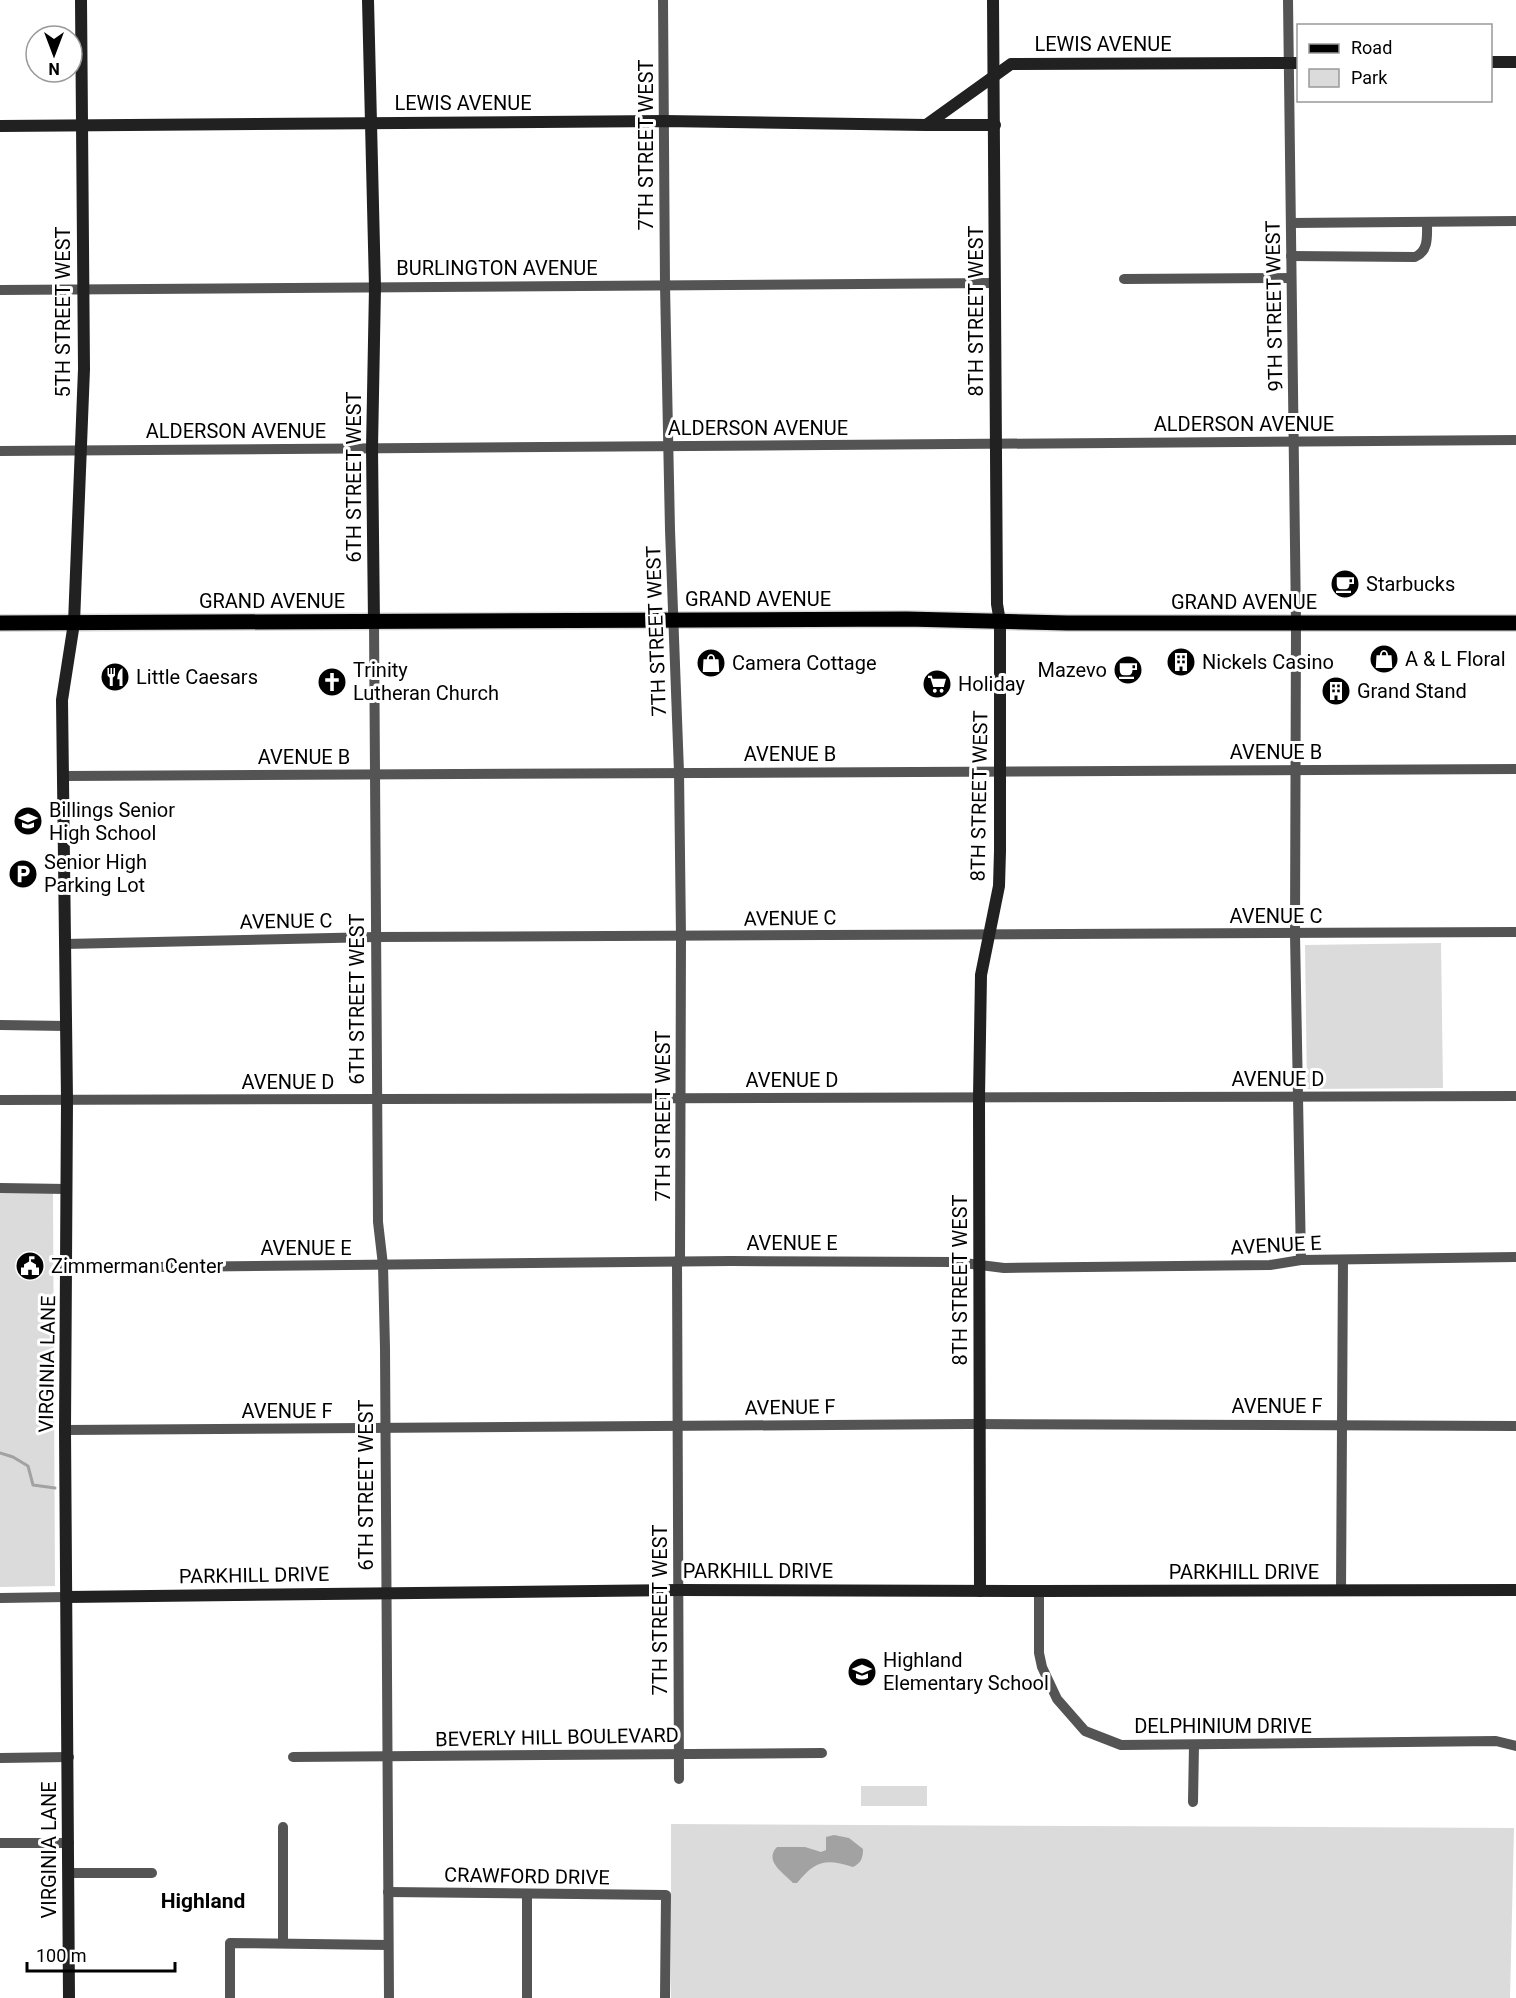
<svg xmlns="http://www.w3.org/2000/svg" width="1516" height="1998" viewBox="0 0 1516 1998" font-family="Roboto,sans-serif">
<style>
.green{fill:#dbdbdb}
.water{fill:#a2a2a2}
.lines{fill:none;stroke-linecap:round;stroke-linejoin:round}
.stream{stroke:#a2a2a2;stroke-width:3}
.primary-casing{stroke:#dbdbdb;stroke-width:18}
.street{stroke:#545454;stroke-width:10}
.secondary{stroke:#212121;stroke-width:12}
.primary{stroke:#000;stroke-width:15}
.labels{text-anchor:middle;dominant-baseline:central;stroke-width:6;stroke-linejoin:round;paint-order:stroke}
.street-label{font-size:20px;fill:#000;stroke:#fff}
.poi-label{font-size:20px;fill:#000;stroke:#fff;text-anchor:start}
.neighbourhood-label{font-size:21px;font-weight:bold;fill:#000;stroke:#fff}
</style>
<rect width="100%" height="100%" fill="#fff"/>
<!-- green -->
<g class="green">
<polygon points="1441,943 1443,1088 1307,1089 1305,945"/>
<polygon points="0,1192 53,1193 55,1586 0,1587"/>
<rect x="861" y="1786" width="66" height="20"/>
<polygon points="671,1824 1514,1828 1510,1998 671,1998"/>
</g>
<!-- water -->
<path class="water" d="M834 1835 849 1838 863 1849C863 1858 861 1863 853 1867 825 1858 815 1861 797 1883H793C785 1874 763 1861 777 1847H805L821 1852 826 1850V1837Z"/>
<g class="lines">
<!-- stream -->
<polyline class="stream" points="0,1453 13,1457 28,1466 33,1485 55,1488"/>
<!-- primary casing -->
<g class="primary-casing">
<polyline id="primary" points="0,623 907,619 1067,623 1516,623"/>
</g>
<!-- street -->
<g class="street">
<polyline points="663,0 665,285 670,530 679,772 681,937 680,1261"/>
<polyline points="1288,0 1296,623 1295,934 1301,1260"/>
<polyline points="1291,223 1516,221"/>
<path d="M1291 256 1415 257C1429 251 1427 236 1427 222"/>
<polyline points="1124,279 1291,278"/>
<polyline points="0,290 995,283"/>
<polyline points="0,451 1516,440"/>
<polyline points="374,622 378,1222 383,1265 385,1348 389,1998"/>
<polyline points="64,776 1516,769"/>
<polyline points="65,944 376,937 1516,932"/>
<polyline points="0,1025 67,1026"/>
<polyline points="0,1100 1516,1096"/>
<polyline points="0,1188 67,1189"/>
<polyline points="677,1261 679,1779"/>
<polyline points="67,1268 731,1261 956,1262 1004,1268 1270,1265 1301,1260 1516,1257"/>
<polyline points="65,1430 970,1424 1516,1426"/>
<polyline points="1039,1591 1039,1653 1042,1667 1057,1699 1085,1731 1121,1745 1496,1741 1516,1746"/>
<polyline points="1341,1591 1343,1260"/>
<polyline points="0,1598 67,1597"/>
<polyline points="293,1757 822,1753"/>
<polyline points="0,1758 69,1757"/>
<polyline points="1193,1802 1194,1745"/>
<polyline points="283,1827 283,1943"/>
<polyline points="0,1843 69,1843"/>
<polyline points="68,1873 152,1873"/>
<polyline points="388,1892 666,1895 665,1998"/>
<polyline points="527,1894 527,1998"/>
<polyline points="230,1998 230,1943 388,1945"/>
</g>
<!-- secondary -->
<g class="secondary">
<polyline points="368,0 375,287 372,448 374,622"/>
<polyline points="1490,62 1516,62"/>
<polyline points="926,125 995,125"/>
<polyline points="0,126 664,121 926,125 1011,64 1298,63"/>
<polyline points="980,1591 979,1097 981,975 999,886 1000,851 1000,622 997,604 993,0"/>
<polyline points="67,1597 679,1590 1039,1591 1516,1590"/>
<polyline points="69,1998 65,1430 67,1100 62,700 74,623 84,369 81,0"/>
</g>
<!-- primary -->
<use href="#primary" class="primary"/>
</g>
<!-- icons -->
<defs>
<g id="cafe-disc" transform="scale(1.5)"><circle r="9.5" fill="#000" stroke="#fff"/><path d="M-5.5-4.5H6V0H3Q3 3.5 0 3.5H-2.5Q-5.5 3.5-5.5 0ZM3-3.2v2h1.7v-2ZM-6 4.5H4V6H-6Z" fill="#fff"/></g>
<g id="shop-disc" transform="scale(1.5)"><circle r="9.5" fill="#000" stroke="#fff"/><path d="M-5-2.5h2.3a2.7 3.5 0 0 1 5.4 0H5L5.5 6h-11ZM-1.5-2.5h3a1.5 2.3 0 0 0-3 0Z" fill="#fff"/></g>
<g id="building-disc" transform="scale(1.5)"><circle r="9.5" fill="#000" stroke="#fff"/><path d="M-4-6H4V6H1V3H-1V6H-4ZM-2.5-4.3h1.7v1.8h-1.7ZM.8-4.3h1.7v1.8H.8ZM-2.5-1h1.7V.8h-1.7ZM.8-1h1.7V.8H.8Z" fill="#fff"/></g>
<g id="restaurant-disc" transform="scale(1.5)"><circle r="9.5" fill="#000" stroke="#fff"/><path d="M-5-6h1v4h1v-4h1v4h1v-4h1v5L-1.5 .5V6h-2V.5L-5-1ZM5-6V6H3V1.5H1.5Q1.5-4 5-6Z" fill="#fff"/></g>
<g id="church-disc" transform="scale(1.5)"><circle r="9.5" fill="#000" stroke="#fff"/><path d="M-1.2-6h2.4v3.5h3.3v2.4h-3.3V6h-2.4V-.1h-3.3v-2.4h3.3Z" fill="#fff"/></g>
<g id="supermarket-disc" transform="scale(1.5)"><circle r="9.5" fill="#000" stroke="#fff"/><path d="M-6-5.5h2.5l.6 2H6L4.5 2H-2.5L-4.4-4H-6ZM-1.5 3.2a1.3 1.3 0 1 0 .1 0ZM3 3.2a1.3 1.3 0 1 0 .1 0Z" fill="#fff"/></g>
<g id="school-disc" transform="scale(1.5)"><circle r="9.5" fill="#000" stroke="#fff"/><path d="M0-5L7-2L0 1L-7-2ZM-4 1L0 2.5L4 1V4Q0 6-4 4Z" fill="#fff"/></g>
<g id="parking-disc" transform="scale(1.5)"><circle r="9.5" fill="#000" stroke="#fff"/><path d="M-3.5-5.5H1a3.5 3.5 0 0 1 0 7H-1V5.5H-3.5ZM-1-3.4V-.6H.8a1.4 1.4 0 0 0 0-2.8Z" fill="#fff"/></g>
<g id="civic-disc" transform="scale(1.5)"><circle r="9.5" fill="#000" stroke="#fff"/><path d="M-.6-6.5H3V-4.5H.6V-3L4-1V1h2V6H-6V1h2V-1L-.6-3ZM-1.2 2.5V6h2.4V2.5Z" fill="#fff"/></g>
</defs>
<g fill-rule="evenodd">
<use href="#cafe-disc" x="1345" y="584"/>
<use href="#shop-disc" x="1384" y="659"/>
<use href="#building-disc" x="1181" y="662"/>
<use href="#shop-disc" x="711" y="663"/>
<use href="#cafe-disc" x="1128" y="670"/>
<use href="#restaurant-disc" x="115" y="677"/>
<use href="#church-disc" x="332" y="682"/>
<use href="#supermarket-disc" x="937" y="684"/>
<use href="#building-disc" x="1336" y="691"/>
<use href="#school-disc" x="28" y="821"/>
<use href="#parking-disc" x="23" y="874"/>
<use href="#civic-disc" x="30" y="1266"/>
<use href="#school-disc" x="862" y="1672"/>
</g>
<g class="labels">
<!-- street labels -->
<g class="street-label">
<text x="1103" y="44">LEWIS AVENUE</text>
<text x="463" y="103">LEWIS AVENUE</text>
<text transform="translate(646 145) rotate(-90)">7TH STREET WEST</text>
<text x="497" y="268">BURLINGTON AVENUE</text>
<text transform="translate(1274 306) rotate(-91)">9TH STREET WEST</text>
<text transform="translate(976 311) rotate(-90)">8TH STREET WEST</text>
<text transform="translate(63 312) rotate(-90)">5TH STREET WEST</text>
<text x="1244" y="424">ALDERSON AVENUE</text>
<text x="758" y="428">ALDERSON AVENUE</text>
<text x="236" y="431">ALDERSON AVENUE</text>
<text transform="translate(354 477) rotate(-90)">6TH STREET WEST</text>
<text x="758" y="599">GRAND AVENUE</text>
<text x="272" y="601">GRAND AVENUE</text>
<text x="1244" y="602">GRAND AVENUE</text>
<text transform="translate(656 631) rotate(-92)">7TH STREET WEST</text>
<text x="1276" y="752">AVENUE B</text>
<text x="790" y="754">AVENUE B</text>
<text x="304" y="757">AVENUE B</text>
<text transform="translate(979 796) rotate(-89)">8TH STREET WEST</text>
<text x="1276" y="916">AVENUE C</text>
<text transform="translate(790 918) rotate(-1)">AVENUE C</text>
<text transform="translate(286 921) rotate(-1)">AVENUE C</text>
<text transform="translate(357 999) rotate(-90)">6TH STREET WEST</text>
<text x="1278" y="1079">AVENUE D</text>
<text x="792" y="1080">AVENUE D</text>
<text x="288" y="1082">AVENUE D</text>
<text transform="translate(663 1116) rotate(-90)">7TH STREET WEST</text>
<text x="792" y="1243">AVENUE E</text>
<text transform="translate(1276 1245) rotate(-3)">AVENUE E</text>
<text x="306" y="1248">AVENUE E</text>
<text transform="translate(960 1280) rotate(-90)">8TH STREET WEST</text>
<text transform="translate(47 1364) rotate(-89)">VIRGINIA LANE</text>
<text x="1277" y="1406">AVENUE F</text>
<text transform="translate(790 1407) rotate(-1)">AVENUE F</text>
<text x="287" y="1411">AVENUE F</text>
<text transform="translate(366 1485) rotate(-90)">6TH STREET WEST</text>
<text x="758" y="1571">PARKHILL DRIVE</text>
<text x="1244" y="1572">PARKHILL DRIVE</text>
<text transform="translate(254 1575) rotate(-1)">PARKHILL DRIVE</text>
<text transform="translate(660 1610) rotate(-90)">7TH STREET WEST</text>
<text x="1223" y="1726">DELPHINIUM DRIVE</text>
<text transform="translate(557 1737) rotate(-1)">BEVERLY HILL BOULEVARD</text>
<text transform="translate(49 1850) rotate(-90)">VIRGINIA LANE</text>
<text transform="translate(527 1876) rotate(1)">CRAWFORD DRIVE</text>
</g>
<!-- poi labels -->
<g class="poi-label">
<text x="1366" y="584">Starbucks</text>
<text x="1405" y="659">A &amp; L Floral</text>
<text x="1202" y="662">Nickels Casino</text>
<text x="732" y="663">Camera Cottage</text>
<text x="353" y="670">Trinity<tspan x="353" dy="23">Lutheran Church</tspan></text>
<text x="1107" y="670" text-anchor="end">Mazevo</text>
<text x="136" y="677">Little Caesars</text>
<text x="958" y="684">Holiday</text>
<text x="1357" y="691">Grand Stand</text>
<text x="49" y="810">Billings Senior<tspan x="49" dy="23">High School</tspan></text>
<text x="44" y="862">Senior High<tspan x="44" dy="23">Parking Lot</tspan></text>
<text x="51" y="1266">Zimmerman Center</text>
<text x="883" y="1660">Highland<tspan x="883" dy="23">Elementary School</tspan></text>
</g>
<!-- neighbourhood labels -->
<g class="neighbourhood-label">
<text x="203" y="1901">Highland</text>
</g>
</g>
<!-- legend -->
<rect x="1297" y="24" width="195" height="78" fill="#ffffff" stroke="#999999" stroke-width="1.5"/>
<rect x="1309" y="44" width="30" height="9" fill="#000000" stroke="#999999" stroke-width="1.5"/>
<text x="1351" y="54" font-size="18" fill="#000000">Road</text>
<rect x="1309" y="69" width="30" height="18" fill="#dbdbdb" stroke="#999999" stroke-width="1.5"/>
<text x="1351" y="84" font-size="18" fill="#000000">Park</text>
<!-- north arrow -->
<g transform="translate(54 54) rotate(180)"><circle r="28" fill="#ffffff" stroke="#999999" stroke-width="1.5"/>
<path d="M0-4.5L10 22L0 15L-10 22Z" fill="#000000"/>
<text y="-9" font-size="16" font-weight="bold" text-anchor="middle" fill="#000000">N</text>
</g>
<!-- scale -->
<path d="M27 1962v9h148v-9" fill="none" stroke="#000000" stroke-width="3"/>
<text x="36" y="1962" font-size="18" fill="#000000" stroke="#ffffff" stroke-width="4.5" paint-order="stroke">100 m</text>
</svg>
